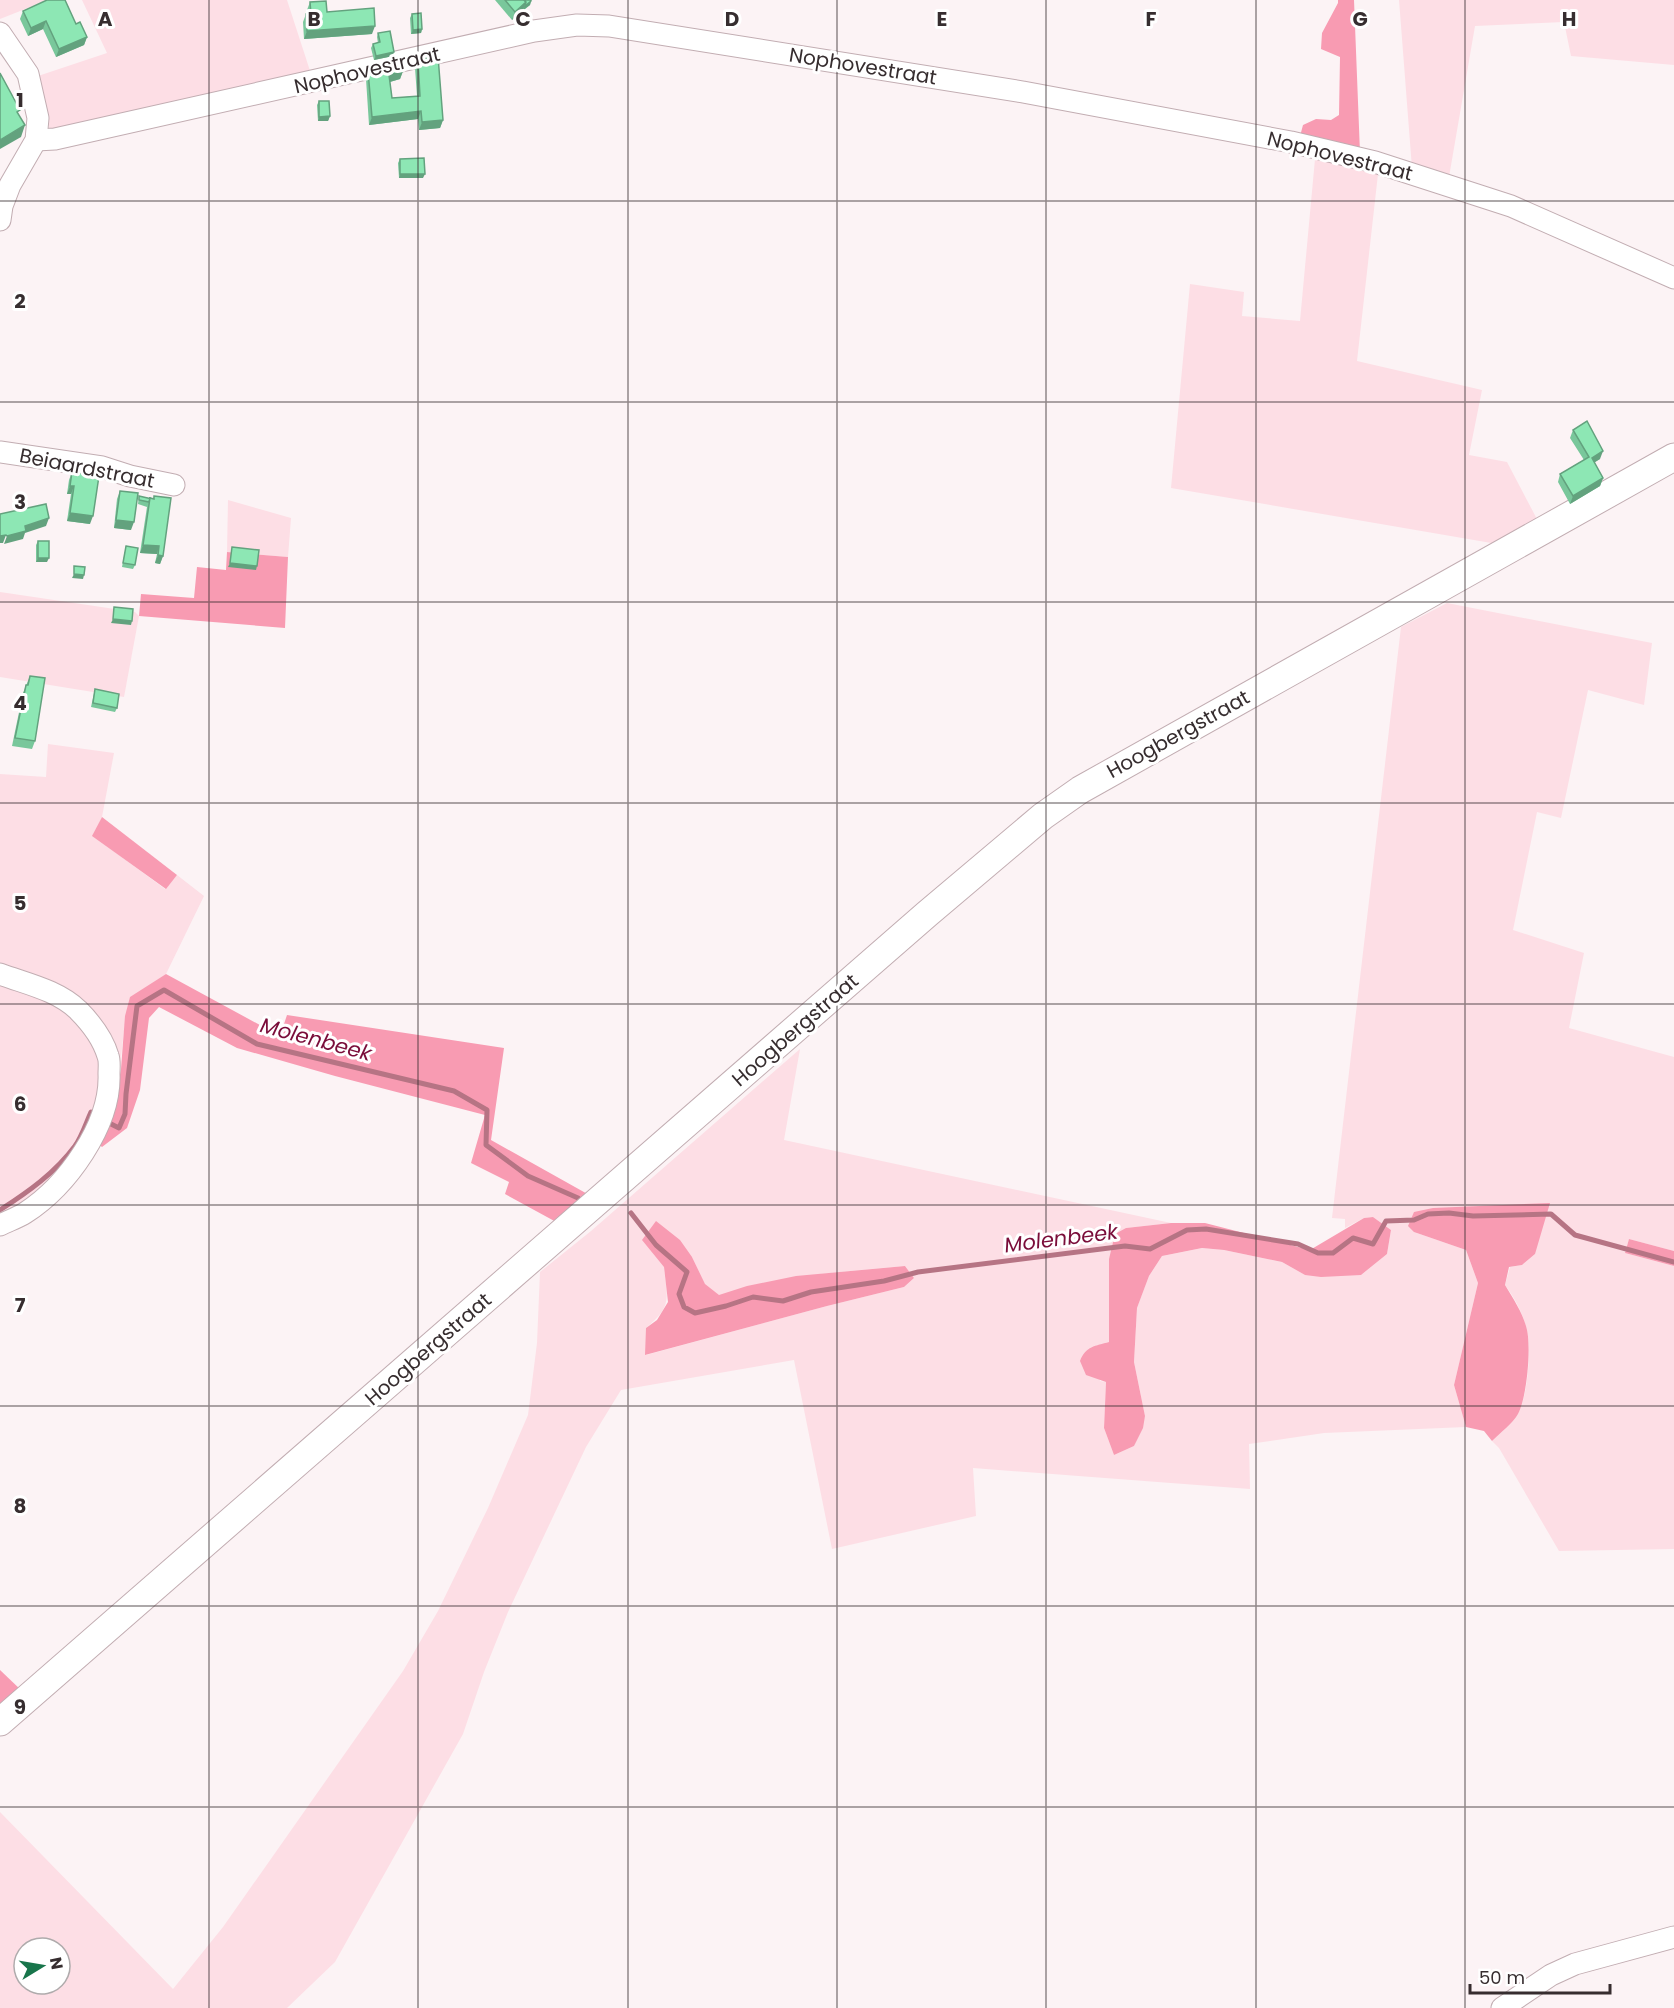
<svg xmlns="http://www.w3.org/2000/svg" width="1674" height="2008" viewBox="0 0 1674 2008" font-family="Poppins,sans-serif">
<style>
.green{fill:#fddee5;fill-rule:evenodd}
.forest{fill:#f89bb2}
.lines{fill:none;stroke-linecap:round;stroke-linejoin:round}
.stream{stroke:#b67484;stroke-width:5}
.minor-casing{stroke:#c2adb2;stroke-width:23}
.tertiary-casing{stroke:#c2adb2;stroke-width:29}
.minor{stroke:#fff;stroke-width:21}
.tertiary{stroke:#fff;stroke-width:27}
.wall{fill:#79c79b}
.shaded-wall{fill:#63a27e}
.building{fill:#8de7b4;stroke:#63a27e;stroke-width:1.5}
.grid{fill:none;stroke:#362d2f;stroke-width:1.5;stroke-opacity:0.55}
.labels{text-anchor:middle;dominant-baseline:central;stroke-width:6;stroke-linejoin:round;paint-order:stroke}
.street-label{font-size:20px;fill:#362d2f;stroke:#fff}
.water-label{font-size:21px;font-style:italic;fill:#7a0d3a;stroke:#fff}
.grid-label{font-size:20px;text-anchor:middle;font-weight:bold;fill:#362d2f;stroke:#fff;stroke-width:6;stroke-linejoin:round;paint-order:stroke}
</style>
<rect width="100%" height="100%" fill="#fcf3f5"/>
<!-- green -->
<g class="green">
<polygon points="0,0 48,0 0,19"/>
<polygon points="82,0 287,0 313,80 51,134 35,77 107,53"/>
<polygon points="1399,0 1674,0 1674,65 1571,56 1564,22 1475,26 1449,177 1412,168"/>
<polygon points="1315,159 1378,174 1357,361 1482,390 1469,455 1507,462 1539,523 1503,545 1171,488 1190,284 1244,292 1242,316 1300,321"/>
<polygon points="228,500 291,518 288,557 227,552"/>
<polygon points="0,592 135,612 139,616 124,697 0,677"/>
<path d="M1447 603 1652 643 1644 705 1588 690 1561 818 1537 812 1513 930 1584 953 1569 1028 1674 1057V1251L1629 1239 1625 1253 1674 1266V1549L1559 1551 1499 1448 1492 1441C1500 1433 1513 1423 1518 1414 1528 1396 1532 1346 1526 1326 1522 1312 1514 1297 1505 1285L1510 1267 1522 1265 1535 1254 1414 1232 1466 1250 1478 1283 1454 1385 1466 1427 1324 1433 1249 1444 1250 1489 973 1468 976 1516 832 1549 794 1360 621 1390 586 1447 508 1612 484 1672 463 1734 335 1962 287 2008H0V1812L173 1989 223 1927 403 1671 438 1611 488 1508 528 1415 537 1343 540 1272 591 1231 800 1049 784 1140 1171 1223 1126 1228 1109 1259V1342L1095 1346 1100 1381 1106 1382 1104 1428 1114 1455 1134 1446 1145 1416 1134 1362 1137 1308 1149 1276 1162 1256 1202 1248 1224 1250 1282 1262 1305 1275H1361L1387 1254 1391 1230 1373 1217 1364 1218 1345 1228V1219L1332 1218 1401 627ZM692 1257 705 1285 719 1296C781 1275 840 1272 905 1266L914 1278 904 1287 827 1306 646 1355V1328C673 1306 667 1298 664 1267ZM24 1948H60V1984H24Z"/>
<path d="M48 744 114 753 102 817 93 836 165 889 177 875 204 896 166 974 130 998C122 1029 122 1060 117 1091L107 1038 0 967V774L46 777Z"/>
<polygon points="0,980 60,1002 83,1024 101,1063 100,1100 72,1158 44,1188 0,1218"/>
</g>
<!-- forest -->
<g class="forest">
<polygon points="1338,0 1354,0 1360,153 1299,140 1303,125 1316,119 1331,120 1339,115 1340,57 1321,49 1322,33 1338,3"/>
<polygon points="227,552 288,557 285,628 139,616 141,594 194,598 197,567 226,570"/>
<polygon points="102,817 177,875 166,889 92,836"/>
<polygon points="166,974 280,1036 287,1015 504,1048 491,1140 591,1196 558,1223 505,1194 509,1182 471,1163 485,1115 335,1076 237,1048 159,1007 149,1018 140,1090 127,1128 102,1147 97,1143 117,1091 121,1069 125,1016 130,997"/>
<path d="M1550 1203 1535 1254 1522 1265 1509 1267 1505 1285C1513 1298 1522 1312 1526 1326 1532 1344 1527 1397 1518 1414 1513 1423 1500 1433 1492 1441L1484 1431 1466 1427 1454 1385 1478 1283 1466 1250 1414 1232 1408 1226 1414 1212 1433 1208Z"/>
<path d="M1373 1217 1391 1230 1387 1254 1361 1275 1321 1277 1305 1275 1282 1262 1224 1250 1202 1248 1162 1256 1149 1276 1137 1308 1134 1362 1145 1416 1143 1428 1134 1446 1114 1455 1104 1428 1106 1382 1086 1375 1080 1361C1086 1346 1095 1346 1109 1342V1259L1115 1234 1126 1228 1171 1223H1205L1310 1250 1364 1218Z"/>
<polygon points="656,1221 680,1240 692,1257 705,1284 719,1295 747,1286 796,1276 905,1266 914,1278 904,1287 827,1306 645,1355 646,1328 657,1320 668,1302 664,1267 642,1240"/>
<polygon points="1629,1239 1674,1251 1674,1266 1625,1253"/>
<polygon points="0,1670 22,1691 0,1711"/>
</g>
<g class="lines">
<!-- stream -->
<g class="stream">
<polyline points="111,1124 119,1128 125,1114 126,1094 137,1006 164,990 257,1044 454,1091 487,1110 486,1145 528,1176 578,1198"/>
<path d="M0 1210C28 1192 55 1173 75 1146 82 1136 86 1123 91 1112"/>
<polyline points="631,1213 656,1245 687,1272 679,1294 684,1307 695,1313 726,1306 753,1297 783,1301 811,1292 884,1281 918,1272 1125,1246 1150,1249 1187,1230 1206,1229 1298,1244 1318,1253 1333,1253 1353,1238 1373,1244 1386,1221 1414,1220 1428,1214 1449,1213 1473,1216 1551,1214 1575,1235 1674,1262"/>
</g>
<!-- minor casing -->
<g class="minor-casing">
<g id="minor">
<polyline points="0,33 28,74 38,118 36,140 10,185 2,206 0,220"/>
<polyline points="36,140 55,139 534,31 577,25 609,26 1023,92 1291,142 1375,162 1511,206 1674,278"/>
<polyline points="0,452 102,467 130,476 174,485"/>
<path d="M0 974C27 984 57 990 78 1010 90 1022 103 1039 108 1056 110 1061 109 1068 109 1074 111 1125 67 1186 25 1213 17 1218 8 1221 0 1225"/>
<polyline points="1502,2008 1551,1975 1575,1964 1674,1937"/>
</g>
</g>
<!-- tertiary casing -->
<g class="tertiary-casing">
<polyline id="tertiary" points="0,1722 927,914 1043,816 1080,790 1674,457"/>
</g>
<!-- minor -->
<use href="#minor" class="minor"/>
<!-- tertiary -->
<use href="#tertiary" class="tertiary"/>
</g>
<!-- wall -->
<g class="wall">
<polygon points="495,0 531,0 531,1 530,5 512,20"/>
<polygon points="310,2 327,12 372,34 304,39 303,22 306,14 307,14 307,10"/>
<polygon points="23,11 76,24 87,37 84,45 56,57 43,29 28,36 20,19"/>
<polygon points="412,14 422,29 421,33 411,34 410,18"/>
<polygon points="378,33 393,56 374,60 371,48 373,44 378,43 377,37"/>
<polygon points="418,60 443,120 440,128 419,130 418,119 369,125 366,79 368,71 403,71 400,79 390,82 392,98 417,96 415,68"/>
<polygon points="319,101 330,116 328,121 318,121 317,105"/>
<polygon points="400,159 423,178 399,178 398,163"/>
<polygon points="1573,430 1600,459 1594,462 1603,478 1600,486 1570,504 1558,482 1560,474 1584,460 1570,438"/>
<polygon points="72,472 90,524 67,521 71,494 67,494 69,480"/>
<polygon points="120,491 131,530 114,528 117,499"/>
<polygon points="139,496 153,499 154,496 163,556 160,564 155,563 157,554 140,553 147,507 138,504"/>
<polygon points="38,541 47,562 36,562 36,545"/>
<polygon points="126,546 135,565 133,569 122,567"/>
<polygon points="30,676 35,741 32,749 12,746 23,693"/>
<polygon points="95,689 117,708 115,712 91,707"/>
</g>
<!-- shaded-wall -->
<g class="shaded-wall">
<polygon points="531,1 530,5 523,10 525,6"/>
<polygon points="526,2 523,10 512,20 515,12"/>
<polygon points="46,21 43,29 28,36 31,28"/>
<polygon points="375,26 372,34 304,39 307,31"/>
<polygon points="422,29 421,33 411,34 413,30"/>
<polygon points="87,37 84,45 56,57 59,49"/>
<polygon points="394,52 393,56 374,60 376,56"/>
<polygon points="403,71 400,79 386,83 389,75"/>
<polygon points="421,111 418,119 369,125 372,117"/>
<polygon points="330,116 328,121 318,121 319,117"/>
<polygon points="443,120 440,128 419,130 422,122"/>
<polygon points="25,125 21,137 0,149 0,140"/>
<polygon points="400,174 425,174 423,178 399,178"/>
<polygon points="1603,451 1600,459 1589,466 1592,458"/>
<polygon points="1603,478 1600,486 1570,504 1573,496"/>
<polygon points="70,486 74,486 71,494 67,494"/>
<polygon points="70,513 93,516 90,524 67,521"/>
<polygon points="49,518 46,526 25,533 23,539 4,544 7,536 25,526"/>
<polygon points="116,520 134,522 131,530 114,528"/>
<polygon points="6,535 3,543 0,543 0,536"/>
<polygon points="143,545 159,546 157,554 140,553"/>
<polygon points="158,555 163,556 160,564 155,563"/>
<polygon points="38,558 49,558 47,562 36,562"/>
<polygon points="230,563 257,566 256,570 228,567"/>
<polygon points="74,574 84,575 83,579 72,578"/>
<polygon points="113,619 132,621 131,625 111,623"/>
</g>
<!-- building -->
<g class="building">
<polygon points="47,0 65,0 76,24 80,22 87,37 59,49 46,21 31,28 23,11"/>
<polygon points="505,0 524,0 526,2 515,12"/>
<polygon points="524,0 531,0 531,1 525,6 526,2"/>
<polygon points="326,1 327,12 374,8 375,26 307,31 306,14 311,14 310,2"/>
<polygon points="421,13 422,29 413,30 412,14"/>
<polygon points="390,31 394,52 376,56 373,44 380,42 378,33"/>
<polygon points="438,56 443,120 422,122 421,111 372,117 368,71 402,63 403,71 389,75 392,98 420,96 418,60"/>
<polygon points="0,73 20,110 17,112 25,125 0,140"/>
<polygon points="319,101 329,101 330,116 319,117"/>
<polygon points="424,158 425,174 400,174 400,159"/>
<polygon points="1587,421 1603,451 1592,458 1603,478 1573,496 1560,474 1589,457 1573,430"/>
<polygon points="72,472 99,476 93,516 70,513 74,486 70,486"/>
<polygon points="120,491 138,493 134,522 116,520"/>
<polygon points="139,496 152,499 150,498 149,502 139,500"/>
<polygon points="154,496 171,498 163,556 158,555 159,546 143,545 150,498 154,499"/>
<polygon points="46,504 49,518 25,526 26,531 7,536 6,535 0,536 0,514"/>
<rect x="38" y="541" width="11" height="17"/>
<polygon points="126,546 138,548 135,565 123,563"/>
<polygon points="232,547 259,550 257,566 230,563"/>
<polygon points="74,566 85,567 84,575 74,574"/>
<polygon points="114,607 133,609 132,621 113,619"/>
<polygon points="30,676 45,678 35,741 15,738 26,685 28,685"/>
<polygon points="95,689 119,694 117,708 93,703"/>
</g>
<!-- grid -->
<path class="grid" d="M209 0V2008M418 0V2008M628 0V2008M837 0V2008M1046 0V2008M1256 0V2008M1465 0V2008M0 201H1674M0 402H1674M0 602H1674M0 803H1674M0 1004H1674M0 1205H1674M0 1406H1674M0 1606H1674M0 1807H1674"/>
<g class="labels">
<!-- street labels -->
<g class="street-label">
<text transform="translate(863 66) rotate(9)">Nophovestraat</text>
<text transform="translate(367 70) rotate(-13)">Nophovestraat</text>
<text transform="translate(1340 156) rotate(14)">Nophovestraat</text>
<text transform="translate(87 468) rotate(11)">Beiaardstraat</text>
<text transform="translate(1178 734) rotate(-29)">Hoogbergstraat</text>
<text transform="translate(795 1030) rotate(-41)">Hoogbergstraat</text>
<text transform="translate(428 1349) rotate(-41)">Hoogbergstraat</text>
</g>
<!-- water labels -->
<g class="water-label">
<text transform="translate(316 1039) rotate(15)">Molenbeek</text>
<text transform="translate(1061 1238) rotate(-7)">Molenbeek</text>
</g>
</g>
<g class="grid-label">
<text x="105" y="26">A</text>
<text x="314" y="26">B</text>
<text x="523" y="26">C</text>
<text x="732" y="26">D</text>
<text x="942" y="26">E</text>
<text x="1151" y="26">F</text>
<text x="1360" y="26">G</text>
<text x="1569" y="26">H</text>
<text x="20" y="107">1</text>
<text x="20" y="308">2</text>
<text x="20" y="509">3</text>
<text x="20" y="710">4</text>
<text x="20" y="910">5</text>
<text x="20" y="1111">6</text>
<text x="20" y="1312">7</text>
<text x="20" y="1513">8</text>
<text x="20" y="1714">9</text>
</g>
<!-- north arrow -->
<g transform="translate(42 1966) rotate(79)"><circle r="28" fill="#ffffff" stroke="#afabac" stroke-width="1.5"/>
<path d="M0-4.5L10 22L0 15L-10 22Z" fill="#18754b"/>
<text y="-9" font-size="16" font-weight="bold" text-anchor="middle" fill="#362d2f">N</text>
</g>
<!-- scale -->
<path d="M1470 1984v9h140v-9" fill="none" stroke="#362d2f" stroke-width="3"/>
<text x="1479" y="1984" font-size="18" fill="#362d2f" stroke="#ffffff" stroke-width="4.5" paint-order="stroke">50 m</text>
</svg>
